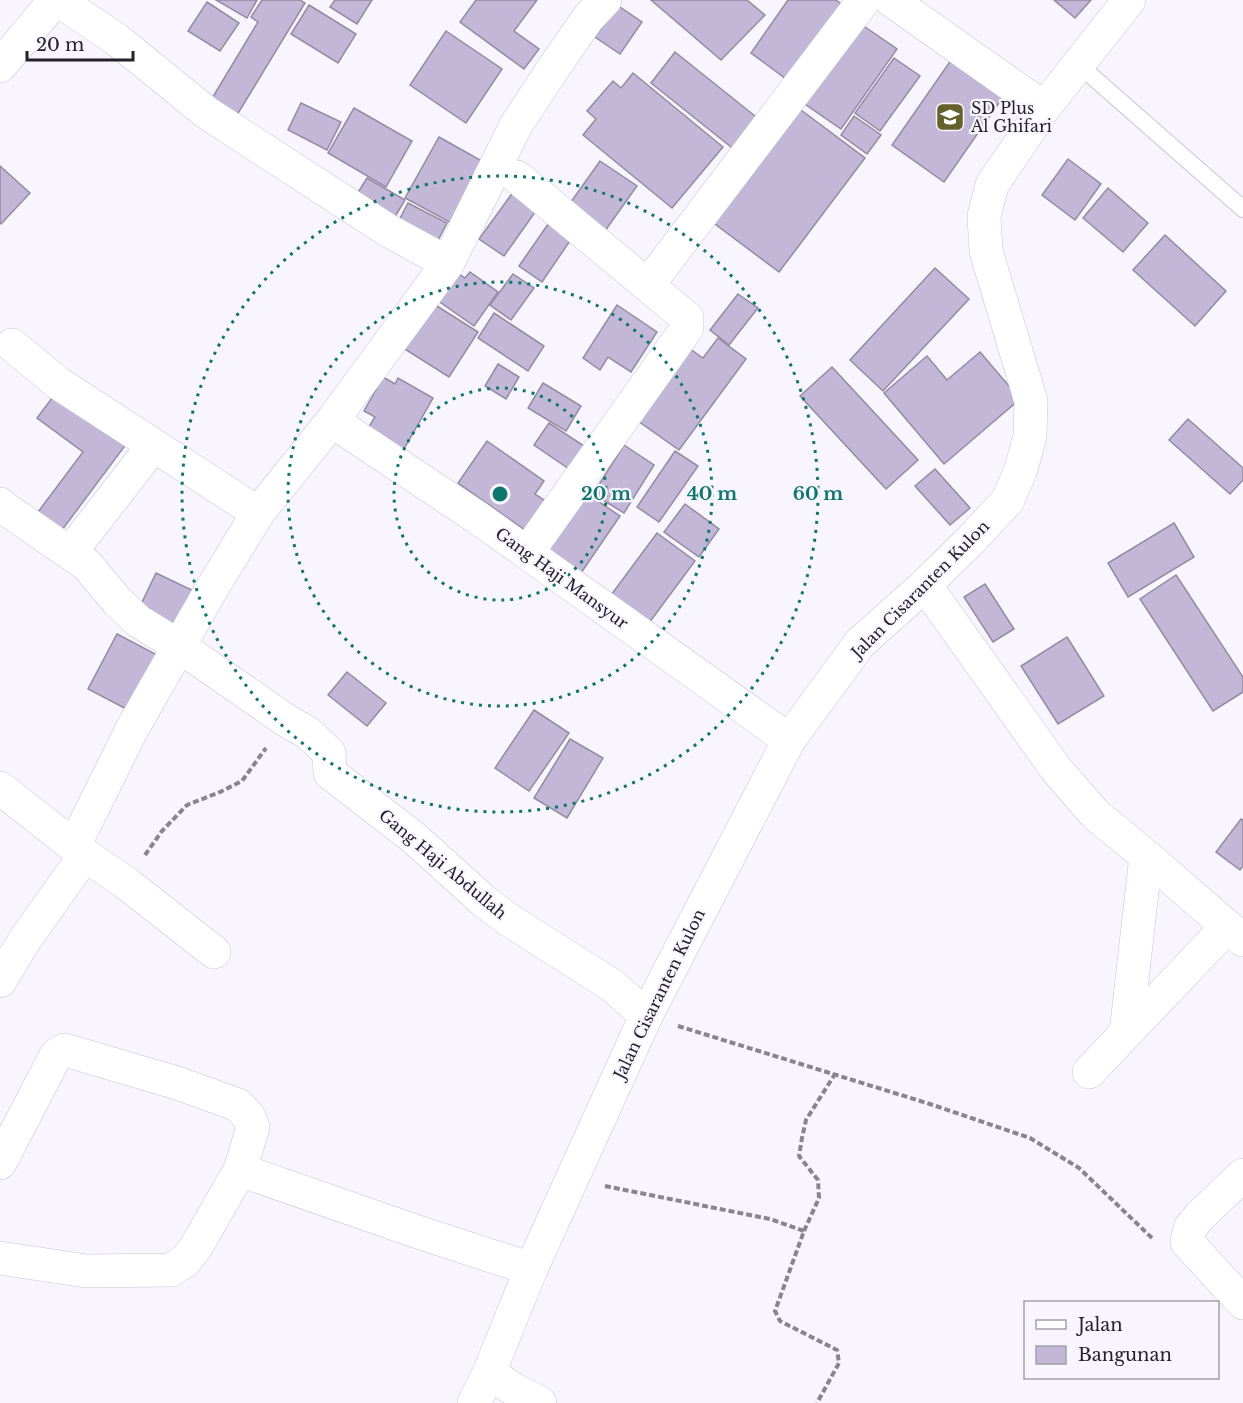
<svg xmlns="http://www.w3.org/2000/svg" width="1243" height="1403" viewBox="0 0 1243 1403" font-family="'Libre Baskerville',serif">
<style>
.building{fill:#c2b7d7;stroke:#938ba1;stroke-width:1.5}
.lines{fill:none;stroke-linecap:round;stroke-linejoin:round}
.lane-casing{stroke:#cac2d9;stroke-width:18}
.street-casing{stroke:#cac2d9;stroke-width:34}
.secondary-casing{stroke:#cac2d9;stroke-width:34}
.path{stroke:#88858e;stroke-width:4;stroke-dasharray:6 3;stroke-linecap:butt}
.lane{stroke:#fff;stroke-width:16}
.street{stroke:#fff;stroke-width:33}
.secondary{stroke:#fff;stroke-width:33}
.ring{fill:none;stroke:#0f766e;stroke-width:3;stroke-dasharray:3 6}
.labels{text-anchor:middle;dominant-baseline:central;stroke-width:4.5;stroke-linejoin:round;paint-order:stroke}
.poi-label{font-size:16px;fill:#24212a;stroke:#f8f5fe;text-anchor:start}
.street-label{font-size:16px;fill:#24212a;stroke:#f8f5fe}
.centre{fill:#0f766e;stroke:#f8f5fe;stroke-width:3}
.ring-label{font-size:18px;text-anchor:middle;font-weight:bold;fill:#0f766e;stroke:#f8f5fe;stroke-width:4.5;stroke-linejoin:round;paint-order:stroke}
</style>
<rect width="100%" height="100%" fill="#f8f5fe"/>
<!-- building -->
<g class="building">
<polygon points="216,0 257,0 247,18"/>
<polygon points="262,0 300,0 305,3 234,120 208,105 258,22 251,17"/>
<polygon points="335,0 372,0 357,24 330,7"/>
<polygon points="476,0 537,0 514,31 539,49 524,69 460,22"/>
<polygon points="651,0 747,0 765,15 721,60"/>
<polygon points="788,0 836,0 844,6 790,82 751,53"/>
<polygon points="1054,0 1091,0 1075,18"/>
<polygon points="207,2 239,23 220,51 188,31"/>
<polygon points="309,5 356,34 338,63 291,34"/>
<polygon points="617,5 642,22 620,54 595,37"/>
<polygon points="855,20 897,49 841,129 799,100"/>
<polygon points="446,31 502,69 466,123 410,85"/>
<polygon points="675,52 760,120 736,151 651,83"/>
<polygon points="956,53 1008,90 944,182 892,145"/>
<polygon points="894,58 920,76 880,131 855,113"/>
<polygon points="633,73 723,147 672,208 583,135 596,119 587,111 613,81 621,88"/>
<polygon points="301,103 341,122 327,150 288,130"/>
<polygon points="793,104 865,158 779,272 707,218"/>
<polygon points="354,108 412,141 386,187 328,153"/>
<polygon points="854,116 881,135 867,154 841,135"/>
<polygon points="439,137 489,165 455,225 405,198"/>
<polygon points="1068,159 1101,184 1075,220 1042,195"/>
<polygon points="600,161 637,186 605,231 568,206"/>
<polygon points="0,166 30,193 1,224 0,223"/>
<polygon points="367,178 405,200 390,225 352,202"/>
<polygon points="519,184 543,201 504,256 479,239"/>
<polygon points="1108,188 1148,223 1123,252 1083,218"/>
<polygon points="408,203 447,223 434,248 395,228"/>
<polygon points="553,217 576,232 542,282 519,266"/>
<polygon points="1165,235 1226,291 1195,326 1133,270"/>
<polygon points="935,268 969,299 883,391 850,360"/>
<polygon points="456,272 465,278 470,272 498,292 474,326 437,300"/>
<polygon points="513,274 534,288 511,320 490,305"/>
<polygon points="738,294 758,308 729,345 710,330"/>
<polygon points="429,301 478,332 449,377 400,346"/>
<polygon points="617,305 657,332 631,372 608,357 600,370 583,358"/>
<polygon points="494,313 544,346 528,371 478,338"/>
<polygon points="718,338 746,359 679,450 631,416 683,344 703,358"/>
<polygon points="980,352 1020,399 944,464 884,393 927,356 947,380"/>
<polygon points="498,364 519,377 506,399 485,386"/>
<polygon points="832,367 918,460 886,489 800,396"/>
<polygon points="383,377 395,384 398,378 433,398 400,456 364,435 375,417 364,411"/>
<polygon points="543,383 581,406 566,431 528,408"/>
<polygon points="58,390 127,443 59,534 35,516 83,452 37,418"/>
<polygon points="1188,419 1243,468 1243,480 1230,494 1169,440"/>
<polygon points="549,423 587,448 572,471 534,445"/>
<polygon points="487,441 544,481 535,494 550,504 529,533 458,483"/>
<polygon points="624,445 654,465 624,513 593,494"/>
<polygon points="675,451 698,466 659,522 637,507"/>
<polygon points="935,469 970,508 950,525 915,486"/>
<polygon points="583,491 620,516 579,576 543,551"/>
<polygon points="685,504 719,529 699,557 664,532"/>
<polygon points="1174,523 1194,557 1128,597 1108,563"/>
<polygon points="657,533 695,561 649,623 611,595"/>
<polygon points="156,573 196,592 176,634 136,615"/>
<polygon points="1176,575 1243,677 1243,692 1213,711 1140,599"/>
<polygon points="985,584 1014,629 993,642 964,597"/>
<polygon points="117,634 159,656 130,711 88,689"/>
<polygon points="1067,637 1104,696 1058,724 1021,666"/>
<polygon points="347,672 386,703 367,726 328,695"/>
<polygon points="534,710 569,733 529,791 495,768"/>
<polygon points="570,739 603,758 567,818 534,798"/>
<polygon points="1241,819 1243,820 1243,866 1240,870 1216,852"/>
</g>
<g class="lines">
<!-- lane casing -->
<g class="lane-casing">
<polyline id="lane" points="1078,64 1243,209"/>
</g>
<!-- street casing -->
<g class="street-casing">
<g id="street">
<polyline points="58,0 116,39 207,113 389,231 448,263"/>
<polyline points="891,0 1044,108"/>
<polyline points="0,66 55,0"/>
<polyline points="517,177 687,318 687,328 527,553"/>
<polyline points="648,285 864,0"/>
<polyline points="12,345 58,383 258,513"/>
<polyline points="332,421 478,518 789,740"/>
<polyline points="0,504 3,507 87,565 118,602 138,621 179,646 287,721 308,733 329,753 330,773 414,838 485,902 509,920 613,986 646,1016"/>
<polyline points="70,553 153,446"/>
<polyline points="925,585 1056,769 1095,814 1146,856 1243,940"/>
<polyline points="0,788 85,855 126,883 214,952"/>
<polyline points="74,846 132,729 211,590 258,513 332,421 448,263 516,125 555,66 588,18 605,0"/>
<polyline points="0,981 26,938 85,855"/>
<polyline points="1126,1033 1146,856"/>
<polyline points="1089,1072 1227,927"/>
<polyline points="0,1163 56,1055 65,1050 177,1083 238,1105 249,1117 253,1127 240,1170"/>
<polyline points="1243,1175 1200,1216 1190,1228 1187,1242 1243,1303"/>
<polyline points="0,1258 86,1271 171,1270 185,1261 196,1247 240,1170 415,1231 531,1269"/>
<polyline points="489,1373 515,1390 540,1403"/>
</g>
</g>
<!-- secondary casing -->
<g class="secondary-casing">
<polyline id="secondary" points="474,1403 489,1373 531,1269 646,1016 789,740 860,643 925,585 971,540 1008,500 1021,469 1030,436 1031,401 986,251 984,216 992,185 1044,108 1129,0"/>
</g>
<!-- path -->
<g class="path">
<polyline points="145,855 162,831 187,805 220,792 242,781 266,748"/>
<polyline points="678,1026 930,1104 1030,1138 1079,1168 1153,1239"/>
<polyline points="605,1186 770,1219 804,1231 775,1311 780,1321 837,1350 839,1363 817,1403"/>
<polyline points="804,1231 819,1198 818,1180 799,1156 802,1138 806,1120 835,1074"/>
</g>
<!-- lane -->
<use href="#lane" class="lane"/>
<!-- street -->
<use href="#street" class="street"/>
<!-- secondary -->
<use href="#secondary" class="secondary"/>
</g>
<!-- distance rings -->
<g class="ring">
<circle cx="500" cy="494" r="106"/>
<circle cx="500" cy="494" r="212"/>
<circle cx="500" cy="494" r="318"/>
</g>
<!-- icons -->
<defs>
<g id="school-square" transform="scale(1.5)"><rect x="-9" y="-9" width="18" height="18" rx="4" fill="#64612d" stroke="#f8f5fe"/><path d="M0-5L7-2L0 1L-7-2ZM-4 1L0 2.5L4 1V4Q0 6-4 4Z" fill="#fff"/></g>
</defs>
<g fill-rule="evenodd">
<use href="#school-square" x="950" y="117"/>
</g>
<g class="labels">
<!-- poi labels -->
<g class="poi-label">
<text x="971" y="108">SD Plus<tspan x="971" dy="18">Al Ghifari</tspan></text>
</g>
<!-- street labels -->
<g class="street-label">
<text transform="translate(562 578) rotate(36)">Gang Haji Mansyur</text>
<text transform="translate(920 589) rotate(-45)">Jalan Cisaranten Kulon</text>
<text transform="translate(443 864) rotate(40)">Gang Haji Abdullah</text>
<text transform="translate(659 994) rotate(-64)">Jalan Cisaranten Kulon</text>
</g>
</g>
<circle cx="500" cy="494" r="9" class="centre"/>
<g class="ring-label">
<text x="606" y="500">20 m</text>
<text x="712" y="500">40 m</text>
<text x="818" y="500">60 m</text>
</g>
<!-- legend -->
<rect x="1024" y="1301" width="195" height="78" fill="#f8f5fe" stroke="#a3a0a9" stroke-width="1.5"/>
<rect x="1036" y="1320" width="30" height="9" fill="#ffffff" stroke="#a3a0a9" stroke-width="1.5"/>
<text x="1078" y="1331" font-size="18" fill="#24212a">Jalan</text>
<rect x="1036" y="1346" width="30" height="18" fill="#c2b7d7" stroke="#a3a0a9" stroke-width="1.5"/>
<text x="1078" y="1361" font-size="18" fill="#24212a">Bangunan</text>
<!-- scale -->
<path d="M27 51v9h106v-9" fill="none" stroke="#24212a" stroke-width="3"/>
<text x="36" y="51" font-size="18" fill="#24212a" stroke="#f8f5fe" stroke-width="4.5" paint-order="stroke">20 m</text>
</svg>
